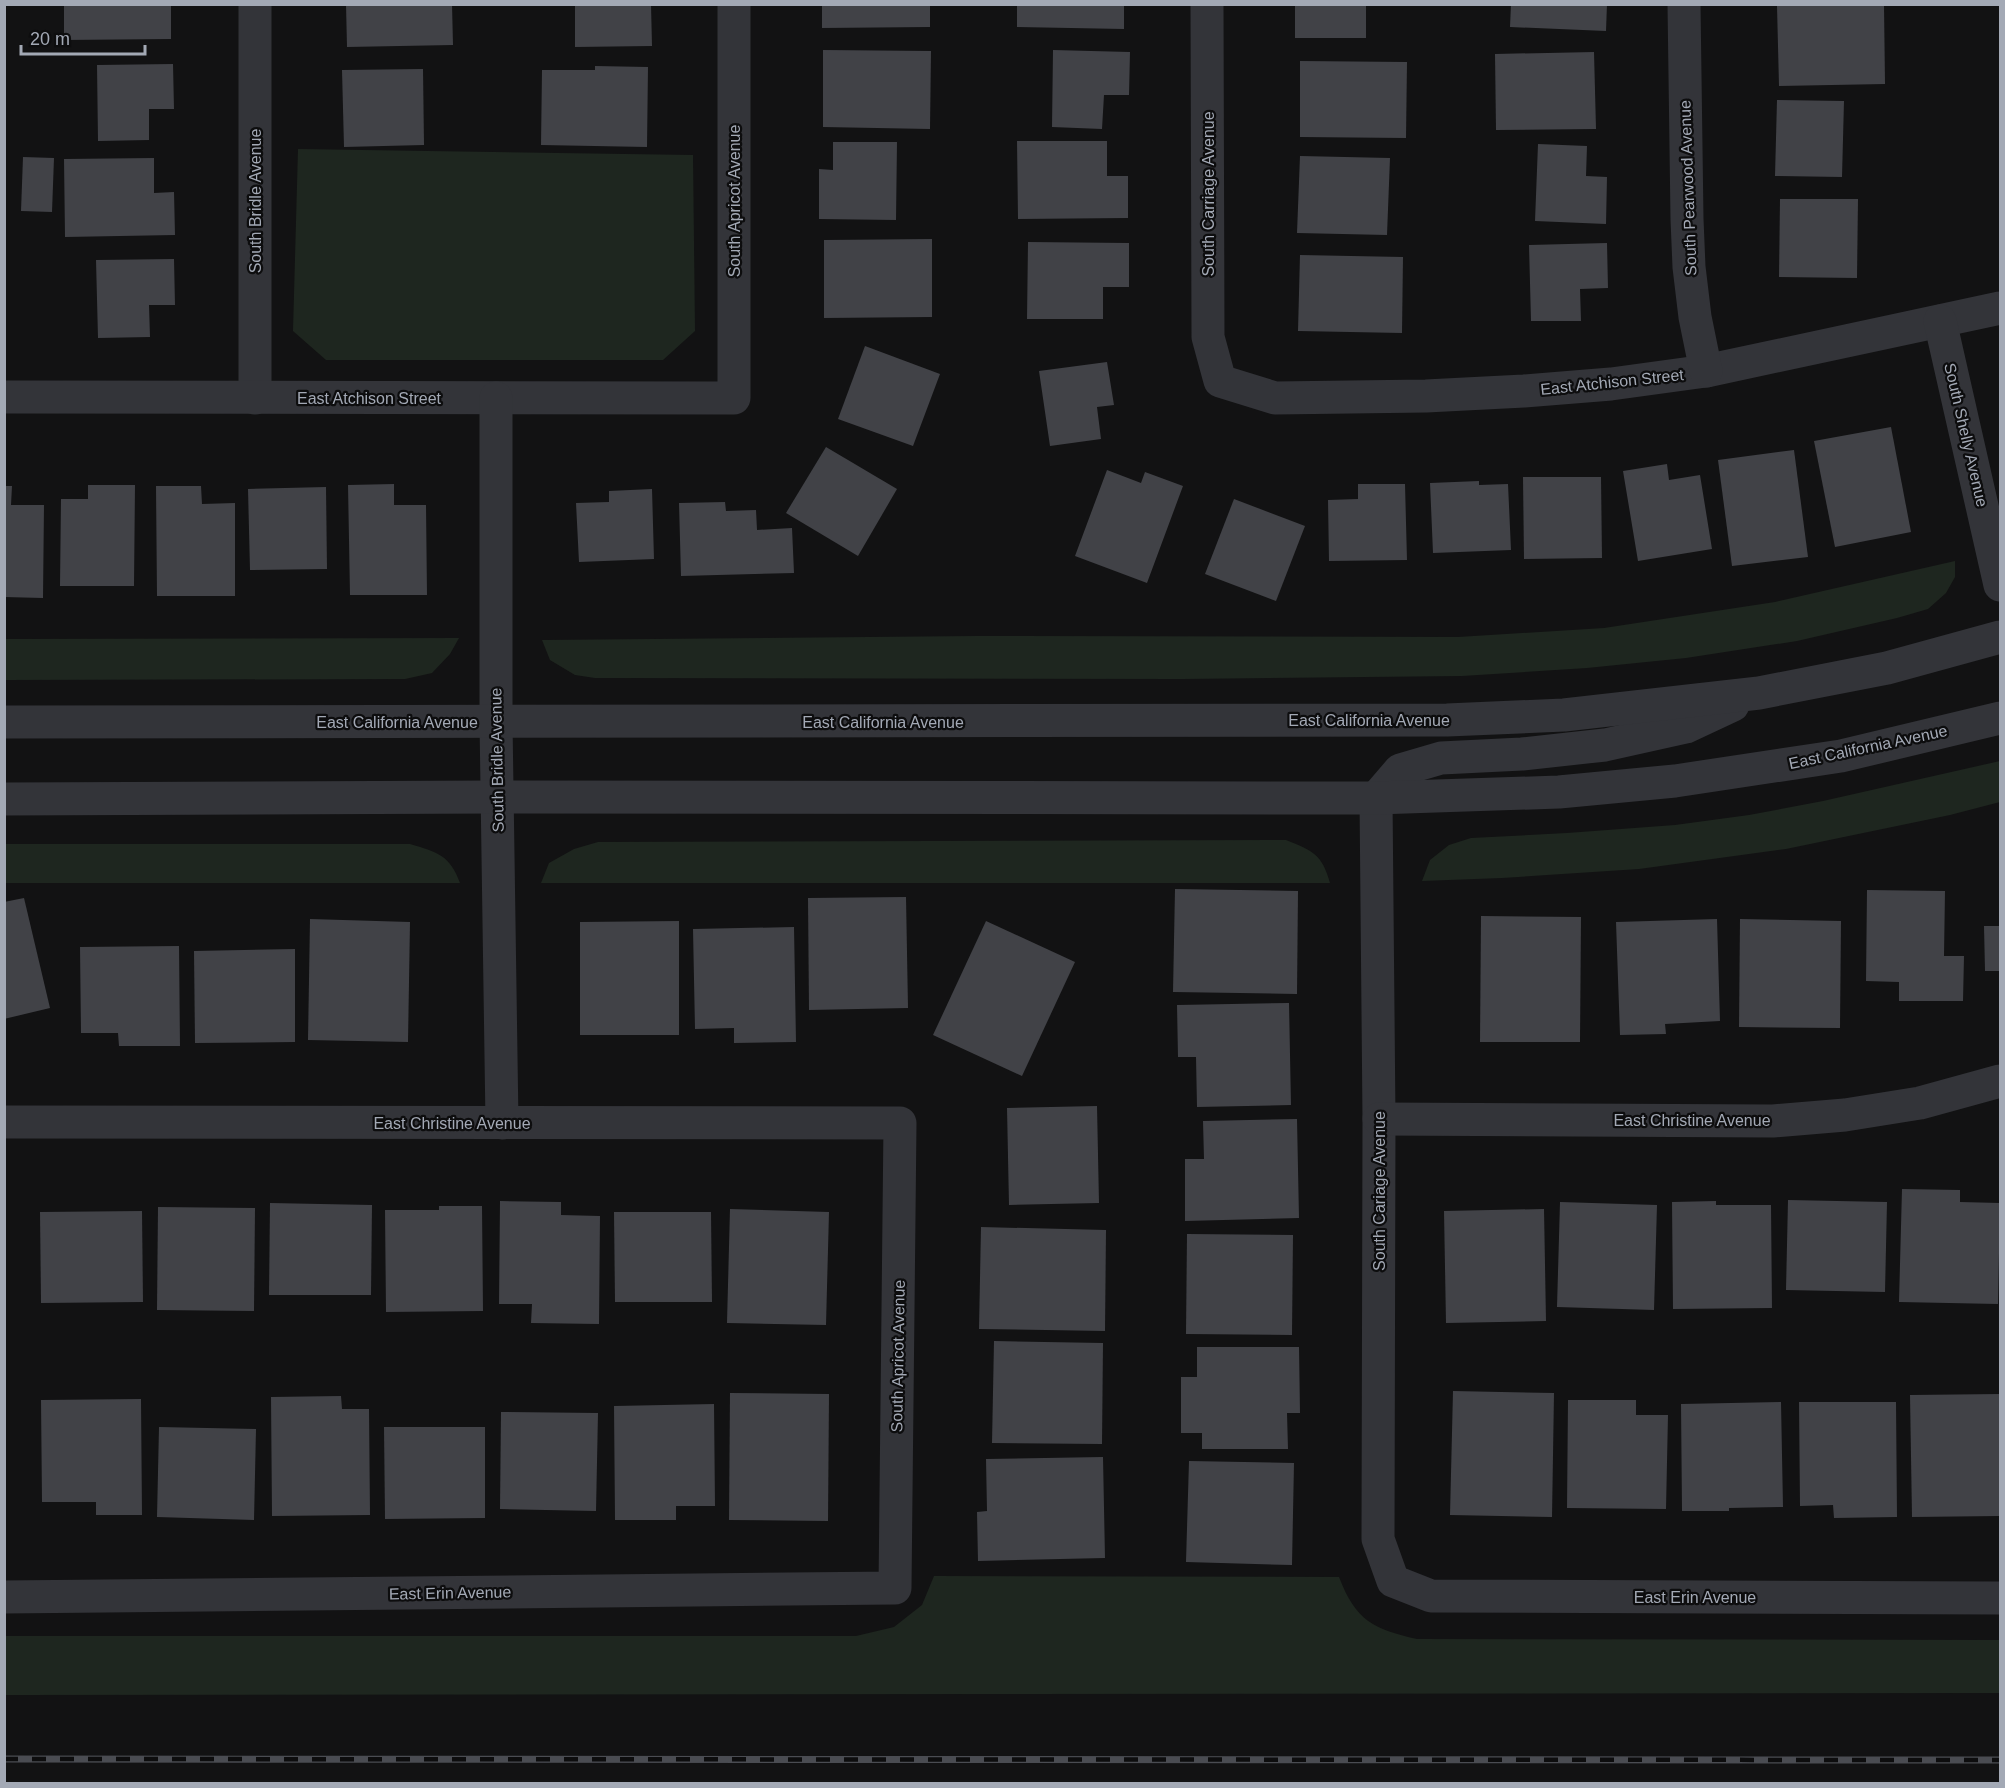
<svg xmlns="http://www.w3.org/2000/svg" width="2005" height="1788" viewBox="0 0 2005 1788" font-family="Helvetica,sans-serif">
<style>
.green{fill:#1e261f}
.building{fill:#414247}
.lines{fill:none;stroke-linecap:round;stroke-linejoin:round}
.minor{stroke:#333439;stroke-width:33}
.rail-casing{stroke:#4a4c52;stroke-width:7}
.rail{stroke:#0d0d0e;stroke-width:4.5;stroke-dasharray:14;stroke-linecap:butt}
.labels{text-anchor:middle;dominant-baseline:central;stroke-width:4.5;stroke-linejoin:round;paint-order:stroke}
.street-label{font-size:16px;fill:#a3a9b5;stroke:#0d0d0e}
</style>
<rect width="100%" height="100%" fill="#121213"/>
<!-- green -->
<g class="green">
<polygon points="298,149 693,155 695,331 663,360 326,360 293,331"/>
<polygon points="1955,561 1955,577 1946,593 1928,609 1897,618 1797,641 1686,658 1587,668 1462,676 1182,679 595,678 575,675 550,660 542,640 975,636 1458,637 1604,628 1775,602"/>
<polygon points="459,638 450,654 432,673 405,679 5,680 5,639"/>
<polygon points="2000,761 2000,802 1950,815 1786,849 1639,869 1502,878 1422,881 1430,860 1449,845 1471,838 1567,833 1675,825 1749,815 1823,801"/>
<path d="M1286 840C1313 851 1322 854 1330 883H541L549 863 574 849 598 842Z"/>
<path d="M5 844H410C437 852 450 855 460 883H5Z"/>
<path d="M934 1576 1339 1577C1356 1621 1373 1629 1417 1639L2000 1640V1693L5 1695V1636H856L894 1627 922 1605Z"/>
</g>
<!-- building -->
<g class="building">
<polygon points="64,4 171,4 171,39 64,40"/>
<polygon points="346,4 452,4 453,45 347,47"/>
<polygon points="575,4 651,4 652,46 575,47"/>
<polygon points="822,4 930,4 930,27 822,28"/>
<polygon points="1017,4 1124,4 1124,29 1017,27"/>
<rect x="1295" y="4" width="71" height="34"/>
<polygon points="1511,4 1607,4 1606,31 1510,27"/>
<polygon points="1884,5 1885,84 1779,86 1777,6"/>
<polygon points="823,50 931,51 930,129 823,127"/>
<polygon points="1053,50 1130,52 1129,95 1104,95 1102,129 1052,127"/>
<polygon points="1594,52 1596,129 1496,130 1495,54"/>
<polygon points="1300,61 1407,62 1406,138 1300,137"/>
<polygon points="173,64 174,109 149,109 149,140 98,141 97,65"/>
<polygon points="595,66 648,67 647,147 541,145 542,70 595,70"/>
<polygon points="423,69 424,145 344,147 342,70"/>
<polygon points="1777,100 1844,101 1842,177 1775,176"/>
<polygon points="1017,141 1107,141 1107,176 1128,176 1128,218 1018,219"/>
<polygon points="833,142 897,142 896,220 819,219 819,169 833,170"/>
<polygon points="1538,144 1587,146 1586,176 1607,177 1606,224 1535,221"/>
<polygon points="1300,156 1390,158 1387,235 1297,233"/>
<polygon points="23,157 54,158 52,212 21,211"/>
<polygon points="154,158 154,193 174,192 175,235 65,237 64,159"/>
<polygon points="1780,199 1858,199 1857,278 1779,277"/>
<polygon points="932,239 932,317 824,318 824,240"/>
<polygon points="1028,242 1129,243 1129,287 1103,287 1103,319 1027,319"/>
<polygon points="1607,243 1608,288 1580,289 1581,321 1531,321 1529,245"/>
<polygon points="1300,255 1403,257 1402,333 1298,331"/>
<polygon points="174,259 175,305 149,305 150,337 98,338 96,260"/>
<polygon points="865,346 940,374 913,446 838,419"/>
<polygon points="1107,362 1114,405 1097,407 1101,439 1050,446 1039,371"/>
<polygon points="1891,427 1911,532 1835,547 1814,441"/>
<polygon points="826,447 897,489 858,556 786,513"/>
<polygon points="1794,450 1808,557 1732,566 1718,460"/>
<polygon points="1667,464 1669,480 1700,475 1712,549 1638,561 1623,471"/>
<polygon points="1107,470 1141,483 1145,472 1183,486 1147,583 1075,556"/>
<polygon points="1523,477 1601,477 1602,558 1524,559"/>
<polygon points="1479,481 1479,485 1508,484 1511,550 1433,553 1430,483"/>
<polygon points="394,484 394,505 426,505 427,595 350,595 348,485"/>
<polygon points="1358,484 1405,484 1407,560 1329,561 1328,500 1358,499"/>
<polygon points="88,485 135,485 134,586 60,586 61,499 88,499"/>
<polygon points="4,486 12,486 11,505 44,505 43,598 4,597"/>
<polygon points="156,486 201,486 202,504 235,503 235,596 157,596"/>
<polygon points="326,487 327,569 250,570 248,489"/>
<polygon points="652,489 654,559 579,562 576,503 609,502 609,491"/>
<polygon points="1234,499 1305,526 1276,601 1205,574"/>
<polygon points="725,502 726,511 756,510 757,530 792,528 794,573 681,576 679,503"/>
<polygon points="1175,889 1298,891 1297,994 1173,992"/>
<polygon points="1867,890 1945,891 1944,956 1964,956 1963,1001 1899,1001 1899,982 1866,981"/>
<polygon points="906,897 908,1008 809,1010 808,898"/>
<polygon points="24,898 50,1008 4,1019 4,902"/>
<polygon points="1481,916 1581,917 1580,1042 1480,1042"/>
<polygon points="310,919 410,922 408,1042 308,1040"/>
<polygon points="1717,919 1720,1021 1665,1024 1666,1034 1620,1035 1616,922"/>
<polygon points="1740,919 1841,921 1840,1028 1739,1027"/>
<polygon points="679,921 679,1035 580,1035 580,922"/>
<polygon points="986,921 1075,962 1022,1076 933,1035"/>
<polygon points="1984,926 2000,926 2000,971 1985,971"/>
<polygon points="794,927 796,1042 734,1043 734,1028 695,1029 693,929"/>
<polygon points="179,946 180,1046 119,1046 118,1033 81,1033 80,947"/>
<polygon points="295,949 295,1042 195,1043 194,951"/>
<polygon points="1289,1003 1291,1105 1197,1107 1196,1057 1178,1057 1177,1005"/>
<polygon points="1097,1106 1099,1203 1009,1205 1007,1108"/>
<polygon points="1297,1119 1299,1218 1185,1221 1185,1159 1204,1159 1203,1121"/>
<polygon points="1902,1189 1960,1190 1960,1202 2000,1203 1998,1304 1899,1302"/>
<polygon points="1788,1200 1887,1202 1885,1292 1786,1290"/>
<polygon points="500,1201 561,1202 561,1215 600,1216 599,1324 531,1323 532,1304 499,1304"/>
<polygon points="1716,1201 1716,1205 1771,1205 1772,1308 1673,1309 1672,1202"/>
<polygon points="1560,1202 1657,1205 1654,1310 1557,1307"/>
<polygon points="270,1203 372,1205 371,1295 269,1295"/>
<polygon points="439,1206 482,1206 483,1311 386,1312 385,1210 439,1210"/>
<polygon points="158,1207 255,1208 254,1311 157,1310"/>
<polygon points="730,1209 829,1212 826,1325 727,1323"/>
<polygon points="1544,1209 1546,1321 1446,1323 1444,1211"/>
<polygon points="142,1211 143,1302 41,1303 40,1212"/>
<polygon points="614,1212 711,1212 712,1302 615,1302"/>
<polygon points="981,1227 1106,1230 1105,1331 979,1329"/>
<polygon points="1187,1234 1293,1235 1292,1335 1186,1334"/>
<polygon points="994,1341 1103,1343 1102,1444 992,1443"/>
<polygon points="1197,1347 1299,1347 1300,1413 1287,1413 1288,1449 1202,1449 1202,1433 1181,1433 1181,1377 1197,1377"/>
<polygon points="1453,1391 1554,1393 1552,1517 1450,1515"/>
<polygon points="730,1393 829,1394 828,1521 729,1520"/>
<polygon points="2000,1394 2000,1516 1912,1517 1910,1395"/>
<polygon points="341,1396 342,1409 369,1409 370,1515 272,1516 271,1397"/>
<polygon points="141,1399 142,1515 96,1515 96,1502 42,1502 41,1400"/>
<polygon points="1568,1400 1636,1400 1636,1415 1668,1415 1666,1509 1567,1508"/>
<polygon points="1781,1402 1783,1507 1729,1508 1729,1511 1682,1511 1681,1404"/>
<polygon points="1799,1402 1896,1402 1897,1517 1834,1518 1833,1505 1800,1506"/>
<polygon points="714,1404 715,1506 676,1506 676,1520 615,1520 614,1406"/>
<polygon points="501,1412 598,1413 596,1511 500,1509"/>
<polygon points="159,1427 256,1429 254,1520 157,1517"/>
<polygon points="384,1427 485,1427 485,1518 385,1519"/>
<polygon points="1103,1457 1105,1558 978,1561 977,1512 987,1511 986,1459"/>
<polygon points="1189,1461 1294,1463 1292,1565 1186,1562"/>
</g>
<g class="lines">
<!-- minor -->
<g class="minor">
<polyline points="255,4 255,398"/>
<polyline points="1207,4 1208,337 1220,381 1275,398 1426,396 1524,391 1611,384 1706,371 2000,308"/>
<polyline points="1684,4 1687,219 1689,267 1695,317 1706,371"/>
<polyline points="1940,321 2000,585"/>
<polyline points="4,397 734,398 734,4"/>
<polyline points="496,398 496,722 502,1123"/>
<polyline points="1733,705 1686,727 1605,745 1522,754 1441,758 1400,770 1376,798 1379,1119 1378,1539 1393,1581 1431,1596 2000,1598"/>
<polyline points="4,722 1447,720 1564,715 1759,693 1887,668 2000,637"/>
<polyline points="4,799 497,797 1376,798 1559,792 1675,781 1841,756 2000,718"/>
<polyline points="1379,1119 1773,1121 1845,1115 1920,1103 2000,1081"/>
<polyline points="4,1122 900,1123 895,1588 4,1597"/>
</g>
<!-- rail casing -->
<g class="rail-casing">
<polyline id="rail" points="4,1759 2000,1760"/>
</g>
<!-- rail -->
<use href="#rail" class="rail"/>
</g>
<g class="labels">
<!-- street labels -->
<g class="street-label">
<text transform="translate(1688 188) rotate(-92)">South Pearwood Avenue</text>
<text transform="translate(1208 194) rotate(-90)">South Carriage Avenue</text>
<text transform="translate(255 201) rotate(-90)">South Bridle Avenue</text>
<text transform="translate(734 201) rotate(-90)">South Apricot Avenue</text>
<text transform="translate(1612 382) rotate(-6)">East Atchison Street</text>
<text x="369" y="398">East Atchison Street</text>
<text transform="translate(1966 435) rotate(77)">South Shelly Avenue</text>
<text x="1369" y="720">East California Avenue</text>
<text x="397" y="722">East California Avenue</text>
<text x="883" y="722">East California Avenue</text>
<text transform="translate(1868 747) rotate(-12)">East California Avenue</text>
<text transform="translate(497 760) rotate(-91)">South Bridle Avenue</text>
<text x="1692" y="1120">East Christine Avenue</text>
<text x="452" y="1123">East Christine Avenue</text>
<text transform="translate(1379 1191) rotate(-90)">South Cariage Avenue</text>
<text transform="translate(898 1356) rotate(-89)">South Apricot Avenue</text>
<text transform="translate(450 1593) rotate(-1)">East Erin Avenue</text>
<text x="1695" y="1597">East Erin Avenue</text>
</g>
</g>
<!-- border -->
<rect width="2005" height="1788" fill="none" stroke="#a3a9b5" stroke-width="12"/>
<!-- scale -->
<path d="M21 45v9h124v-9" fill="none" stroke="#a3a9b5" stroke-width="3"/>
<text x="30" y="45" font-size="18" fill="#a3a9b5" stroke="#0d0d0e" stroke-width="4.5" paint-order="stroke">20 m</text>
</svg>
